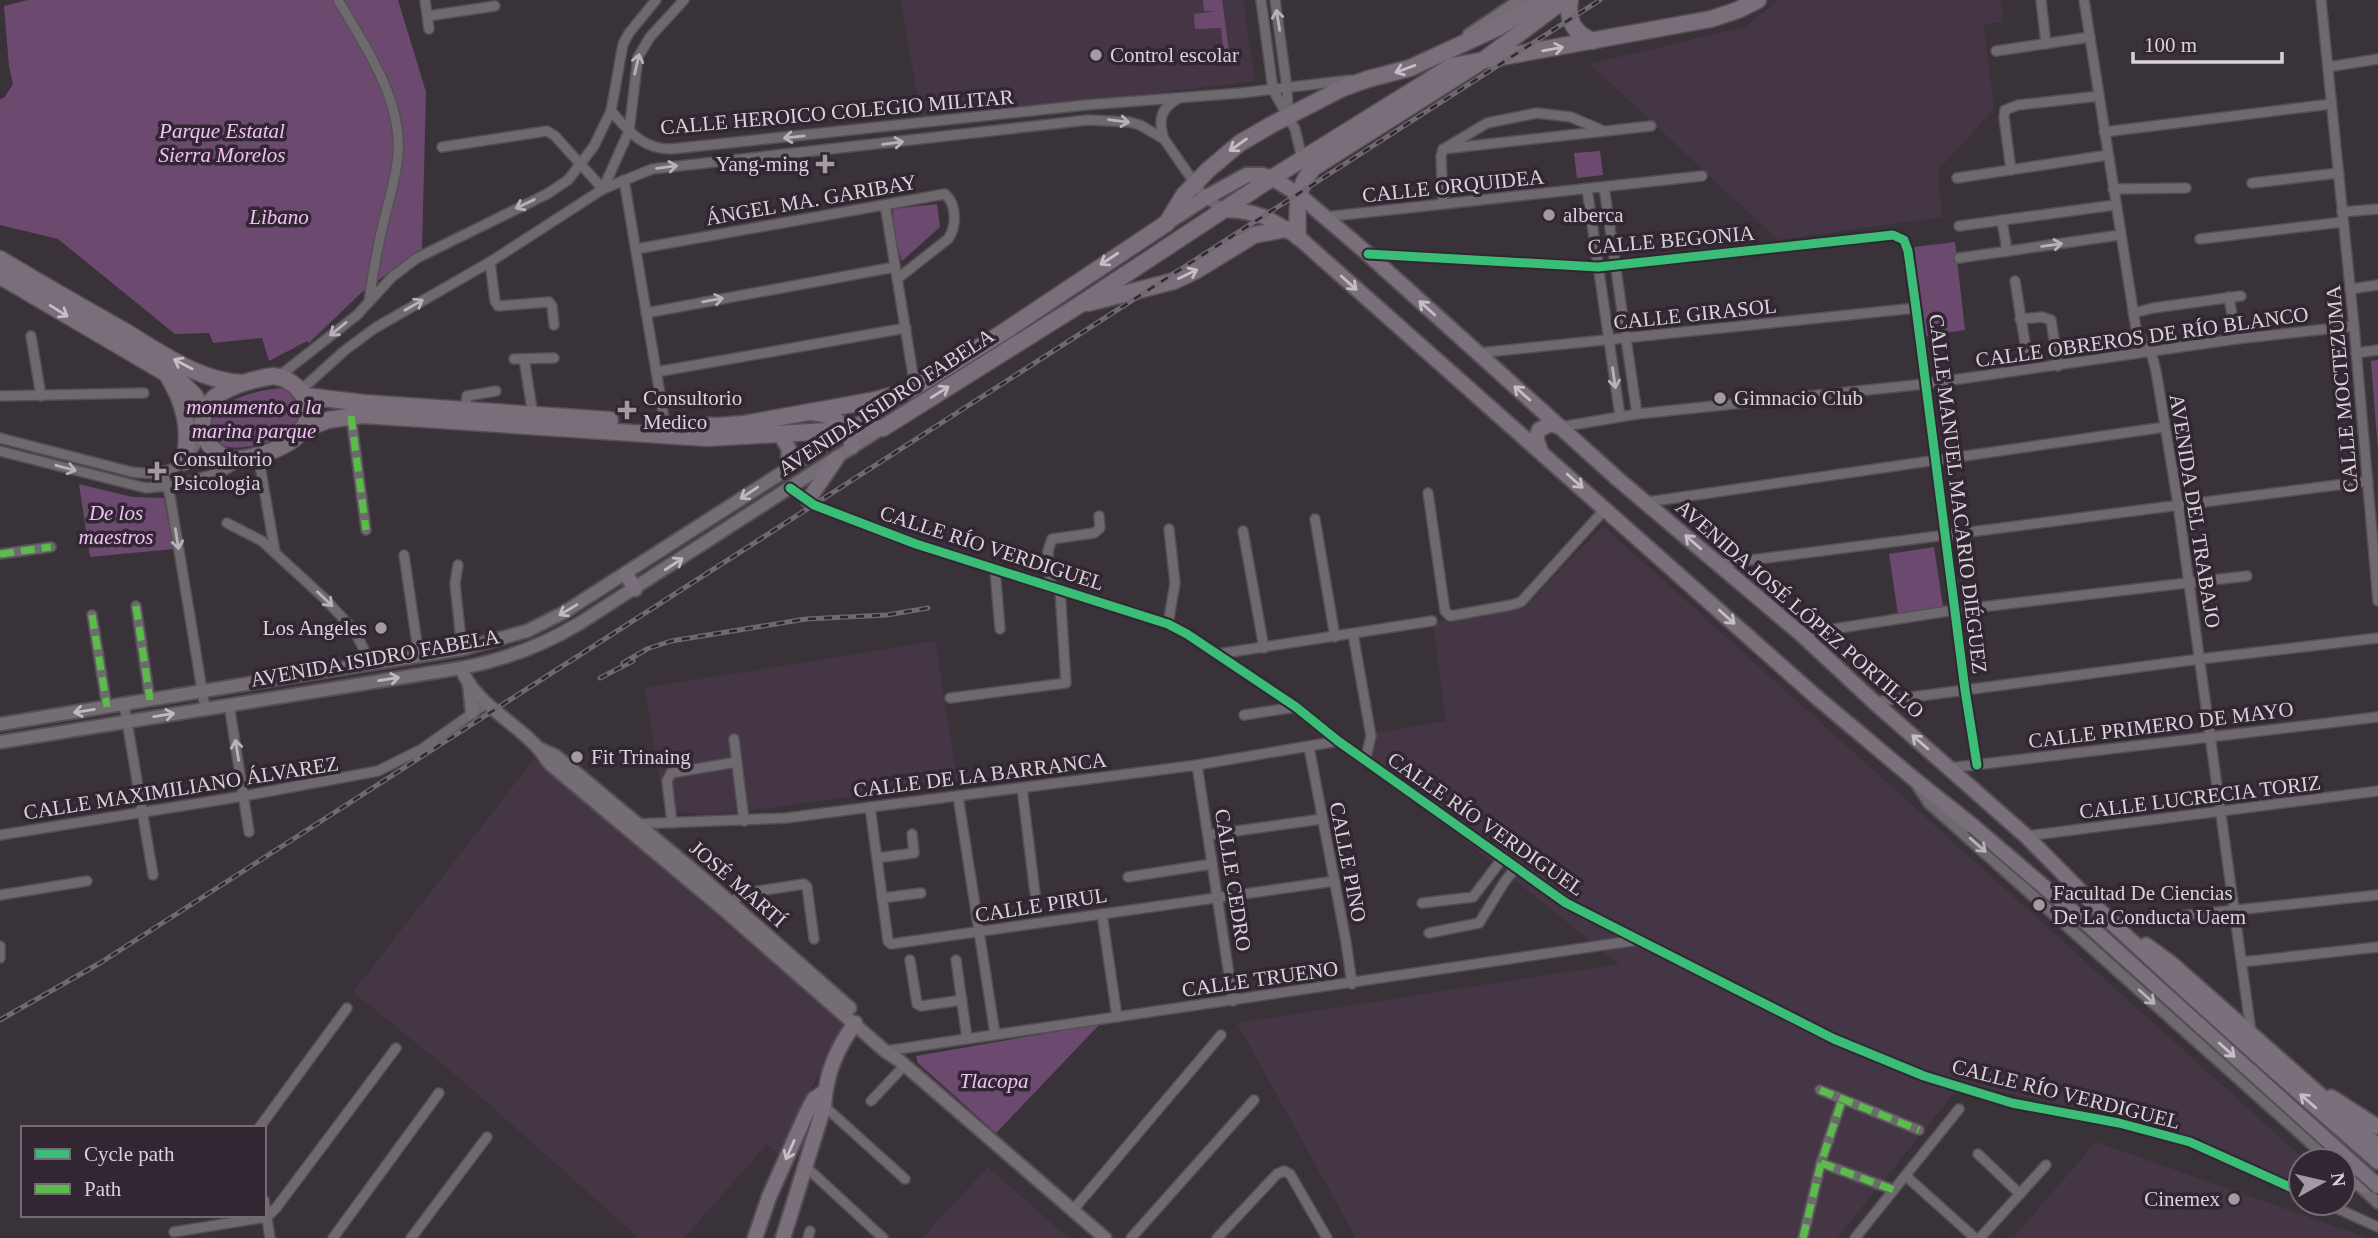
<svg xmlns="http://www.w3.org/2000/svg" width="2378" height="1238" viewBox="0 0 2378 1238" font-family="'Times New Roman',serif">
<style>
.built{fill:#443645}
.green{fill:#6c4a6f}
.lines{fill:none;stroke-linecap:round;stroke-linejoin:round}
.minor-casing{stroke:#554f55;stroke-width:12}
.tertiary-casing{stroke:#554f55;stroke-width:14}
.secondary-casing{stroke:#554f55;stroke-width:16}
.primary-casing{stroke:#554f55;stroke-width:18}
.trunk-casing{stroke:#554f55;stroke-width:19}
.minor{stroke:#6d696e;stroke-width:9}
.tertiary{stroke:#6d696e;stroke-width:10}
.secondary{stroke:#746d74;stroke-width:12}
.primary{stroke:#7a707b;stroke-width:14}
.trunk{stroke:#7a6e7a;stroke-width:16}
.rail-casing{stroke:#6f6a6f;stroke-width:5}
.rail{stroke:#312632;stroke-width:2.5;stroke-dasharray:8;stroke-linecap:butt}
.primary-bridge-casing{stroke:#554f55;stroke-width:18;stroke-linecap:butt}
.primary-bridge{stroke:#7a707b;stroke-width:14}
.quiet{stroke:#5cbc4b;stroke-width:7;stroke-dasharray:14 7;stroke-linecap:butt}
.cycleway-casing{stroke:#312632;stroke-width:13}
.cycleway{stroke:#3abd76;stroke-width:9}
.oneway{stroke:#b9b2ba}
.oneway2{stroke:#c6bec7}
.oneway3{stroke:#c0b9c0}
.poi-dot{fill:#a19aa2;stroke:#312632;stroke-width:2.5}
.labels{text-anchor:middle;dominant-baseline:central;stroke-width:7;stroke-linejoin:round;paint-order:stroke}
.poi-label{font-size:21px;fill:#d9d2da;stroke:#312632;text-anchor:start}
.street-label{font-size:21px;fill:#d9d2da;stroke:#312632}
.park-label{font-size:21px;font-style:italic;fill:#f1c0f5;stroke:#312632}
</style>
<rect width="100%" height="100%" fill="#393339"/>
<!-- built -->
<g class="built">
<polygon points="901,0 1243,0 1255,81 1075,103 921,119"/>
<polygon points="1779,0 2001,0 2003,22 1984,24 1994,109 1938,170 1942,217 1778,240 1590,64 1745,27"/>
<polygon points="1603,526 2306,1161 2301,1161 2301,1185 2172,1129 1962,1083 1837,1238 1356,1238 1237,1023 1619,964 1356,753 1375,746 1377,733 1446,721 1433,623 1524,608"/>
<polygon points="935,641 958,782 769,808 701,815 664,808 645,688"/>
<polygon points="534,759 843,1024 779,1155 767,1144 684,1238 639,1238 463,1081 353,992"/>
<polygon points="2096,1142 2311,1218 2369,1238 2013,1238"/>
<polygon points="988,1167 1068,1238 922,1238"/>
</g>
<!-- green -->
<g class="green">
<polygon points="28,0 398,0 426,92 422,249 362,292 309,343 307,341 269,361 262,338 213,343 209,333 175,334 58,239 0,225 0,99 4,98 13,84 9,66 4,6"/>
<polygon points="1203,0 1222,0 1229,51 1223,49 1221,28 1195,29 1194,14 1215,11 1204,11"/>
<polygon points="1600,151 1603,175 1577,178 1574,153"/>
<polygon points="937,204 940,227 902,261 893,233 893,209"/>
<polygon points="1955,242 1965,330 1925,336 1914,247"/>
<polygon points="2378,360 2378,451 2371,361"/>
<path d="M279 388C289 389 295 394 298 404 307 427 270 444 252 446 243 447 233 449 225 446 210 441 206 421 218 411 234 396 257 391 279 388Z"/>
<polygon points="79,484 132,497 164,498 173,549 90,557"/>
<polygon points="1934,547 1943,607 1898,614 1889,554"/>
<polygon points="1100,1024 996,1133 918,1063 916,1056"/>
</g>
<g class="lines">
<!-- minor casing -->
<g class="minor-casing">
<g id="minor">
<path d="M338 0C364 44 402 99 398 153 397 174 390 196 385 216 378 244 373 272 369 301"/>
<polyline points="425,0 429,29"/>
<polyline points="1261,0 1273,90 1295,129 1303,162"/>
<polyline points="1275,0 1287,88 1288,113"/>
<polyline points="2041,0 2046,44"/>
<polyline points="2084,0 2136,329 2143,343 2151,352 2156,371 2178,504 2251,1032"/>
<polyline points="2321,0 2354,326 2378,601"/>
<polyline points="428,16 495,6"/>
<polyline points="1996,51 2090,37"/>
<polyline points="2328,67 2378,59"/>
<path d="M611 111C629 131 642 149 671 149L1086 105 1241 93 1350 80"/>
<polyline points="2104,132 2331,104"/>
<path d="M1164 139C1158 121 1160 109 1177 99"/>
<polyline points="442,147 547,131 555,136 603,189"/>
<polyline points="1447,147 1487,123 1537,113 1571,117 1601,130"/>
<polyline points="1443,149 1651,126"/>
<polyline points="1443,149 1441,157 1443,204"/>
<polyline points="2011,170 2004,117 2005,110 2018,105 2099,96"/>
<polyline points="1957,178 2108,155"/>
<polyline points="624,180 665,424"/>
<polyline points="2252,183 2339,173"/>
<polyline points="1604,187 1637,414"/>
<polyline points="603,189 629,131 638,57 650,37 684,0"/>
<polyline points="1587,189 1620,416"/>
<polyline points="2113,189 2186,188"/>
<polyline points="885,205 915,387"/>
<polyline points="2342,212 2378,209"/>
<polyline points="1324,217 1702,176"/>
<polyline points="2002,220 2007,251"/>
<polyline points="1959,226 2115,205"/>
<polyline points="2200,239 2343,222"/>
<path d="M636 249 945 194C957 205 957 226 948 239L897 279"/>
<polyline points="1370,254 1598,267 1893,235 1904,240 1908,251 1916,308 1965,690 1977,765"/>
<polyline points="1959,258 2120,235"/>
<polyline points="490,262 495,301 498,306 549,302 552,306 554,325"/>
<polyline points="2015,281 2026,349"/>
<polyline points="2350,289 2378,285"/>
<polyline points="2229,297 2236,339"/>
<polyline points="646,313 895,267"/>
<polyline points="2133,313 2153,308 2241,296"/>
<polyline points="2020,319 2042,317 2051,320 2058,366"/>
<polyline points="31,336 41,396"/>
<polyline points="1478,353 1916,308"/>
<polyline points="2356,353 2378,350"/>
<polyline points="514,359 554,358"/>
<polyline points="524,359 533,415"/>
<polyline points="656,372 906,328"/>
<polyline points="278,377 357,315 392,277 417,258 547,194 568,180 594,146 611,111 623,44 629,33 656,0"/>
<polyline points="301,390 344,351 375,328 490,262 603,189 652,169 1088,120 1129,122 1140,125 1164,139 1205,198 1226,210"/>
<polyline points="0,396 144,393"/>
<polyline points="465,410 467,396 496,391"/>
<polyline points="351,416 366,530"/>
<polyline points="1560,427 1637,414 1925,384 2236,339 2354,326"/>
<path d="M0 438 132 472C170 478 190 465 202 430"/>
<polyline points="0,451 146,488 177,485 221,472 240,461"/>
<polyline points="258,454 275,552"/>
<polyline points="163,473 170,496 205,708"/>
<polyline points="790,488 814,505 916,544 1168,624 1187,634 1296,707 1338,741 1566,903 1834,1039 1924,1076 2012,1103 2119,1123 2190,1142 2301,1192"/>
<polyline points="1428,493 1445,611 1450,616 1511,605 1521,602 1606,508"/>
<polyline points="1647,502 2165,427"/>
<polyline points="1315,519 1335,637"/>
<polyline points="227,523 262,541 324,598 354,630 372,665"/>
<polyline points="1243,531 1264,648"/>
<polyline points="0,554 51,547"/>
<polyline points="404,555 419,657"/>
<polyline points="1719,564 2368,481"/>
<polyline points="458,565 455,584 462,649"/>
<polyline points="995,570 1000,629"/>
<polyline points="1051,588 1048,551 1052,539 1094,533 1100,528 1099,516"/>
<polyline points="136,606 150,700"/>
<polyline points="92,615 107,707"/>
<polyline points="1168,624 1175,583 1169,529"/>
<polyline points="1353,634 1371,736 1365,761"/>
<polyline points="1801,634 1955,610 2247,576"/>
<polyline points="1218,654 1432,621"/>
<polyline points="950,698 1066,683 1060,590"/>
<polyline points="1874,702 2200,659 2378,638"/>
<polyline points="124,704 153,875"/>
<polyline points="229,704 249,832"/>
<polyline points="1244,715 1296,707"/>
<polyline points="734,739 744,821"/>
<polyline points="1309,747 1346,942 1352,984"/>
<polyline points="1197,765 1233,1001"/>
<polyline points="1949,768 2378,717"/>
<polyline points="1022,788 1035,893"/>
<polyline points="958,796 995,1034"/>
<polyline points="870,807 888,941 891,944 1335,881"/>
<polyline points="672,823 667,781 671,773 737,762"/>
<polyline points="635,824 786,818 1197,765 1338,741"/>
<polyline points="0,835 244,796 378,771 422,749 487,703"/>
<polyline points="1208,835 1322,819"/>
<polyline points="2026,836 2378,791"/>
<polyline points="877,858 914,853 912,834"/>
<polyline points="1128,877 1212,864"/>
<polyline points="0,895 87,881"/>
<polyline points="882,898 921,893"/>
<polyline points="1422,903 1473,897 1502,859"/>
<polyline points="728,907 738,897 745,893 804,884 807,887 814,939"/>
<polyline points="1102,914 1117,1017"/>
<polyline points="2112,923 2378,895"/>
<polyline points="1429,933 1479,923 1505,881 1515,869"/>
<polyline points="0,946 0,958"/>
<polyline points="910,960 917,1004 921,1006 962,1000"/>
<polyline points="956,960 967,1038"/>
<polyline points="2242,962 2378,947"/>
<polyline points="885,1051 1638,940"/>
<polyline points="1820,1090 1919,1130"/>
<polyline points="871,1101 905,1065"/>
<polyline points="823,1105 905,1179"/>
<polyline points="259,1128 347,1008"/>
<polyline points="1978,1154 2020,1194"/>
<polyline points="1821,1163 1894,1190"/>
<polyline points="805,1166 883,1238"/>
<polyline points="1906,1176 1975,1238"/>
<polyline points="264,1200 270,1238"/>
<polyline points="2325,1203 2378,1227"/>
<polyline points="1073,1210 1221,1035"/>
<polyline points="174,1232 267,1217 276,1208 396,1048"/>
<polyline points="333,1238 439,1093"/>
<polyline points="411,1238 487,1137"/>
<polyline points="808,1238 810,1231"/>
<polyline points="1131,1238 1254,1100"/>
<polyline points="1217,1238 1277,1174 1284,1171 1290,1174 1327,1238"/>
<polyline points="1803,1238 1821,1163 1842,1100"/>
<polyline points="1855,1238 1959,1109"/>
<polyline points="1980,1238 2046,1165"/>
</g>
</g>
<!-- tertiary casing -->
<g class="tertiary-casing">
<g id="tertiary">
<polyline points="1917,785 1929,803 2331,1161"/>
<polyline points="2343,1171 2378,1203"/>
</g>
</g>
<!-- secondary casing -->
<g class="secondary-casing">
<g id="secondary">
<polyline points="1469,35 1521,0"/>
<path d="M461 668C474 703 514 721 538 748 543 753 546 760 551 765L724 910 885 1051 900 1061 1105 1238"/>
<polyline points="469,683 472,713"/>
<polyline points="0,724 462,649 527,631 563,613 900,397"/>
<path d="M0 742 461 668C504 660 542 646 580 623L882 428"/>
<polyline points="538,748 556,756 700,876 850,1008"/>
</g>
</g>
<!-- primary casing -->
<g class="primary-casing">
<g id="primary">
<path d="M1226 210C1260 211 1270 219 1298 237L1814 695 1914 779 1973 826"/>
<polyline points="1168,222 1205,198 1247,175 1262,175 1272,178 1298,194 1368,254 1620,481 1801,634 1874,702 2026,836 2112,923 2230,1032 2378,1162"/>
<path d="M813 413C838 417 846 422 852 447"/>
<polyline points="780,434 789,449 788,466"/>
<polyline points="1540,449 1536,438 1539,430 1550,424 1560,427"/>
<polyline points="808,500 837,458"/>
<polyline points="626,574 635,589"/>
<polyline points="2146,945 2172,964 2378,1146"/>
<polyline points="2331,1097 2378,1127"/>
<path d="M2351 1179C2360 1185 2368 1189 2378 1182"/>
<polyline points="755,1238 769,1197 806,1114 814,1099 824,1092"/>
<path d="M783 1238 824 1106C826 1073 836 1050 855 1023"/>
</g>
</g>
<!-- trunk casing -->
<g class="trunk-casing">
<g id="trunk">
<path d="M1570 0C1566 20 1575 34 1593 41"/>
<path d="M1298 237C1297 211 1295 189 1313 168L1485 59 1564 0"/>
<path d="M0 259C40 283 80 306 121 329 158 351 198 381 242 383"/>
<polyline points="0,276 181,382 195,396 203,414"/>
<polyline points="1088,303 1174,281 1197,270 1254,235 1286,229"/>
<path d="M168 376C185 404 191 430 184 462"/>
<path d="M273 376C301 379 320 411 298 435 286 448 257 457 240 459 210 461 191 426 210 402 222 387 254 379 273 376Z"/>
<polyline points="305,396 364,403 610,420"/>
<polyline points="684,425 718,426 743,424 875,400 909,391 1002,333 1167,223 1184,195 1208,170 1240,143 1271,125 1343,88 1368,79 1410,68 1499,27 1542,0"/>
<polyline points="302,430 328,420 363,415 707,438 883,428 1076,307 1272,178 1452,66 1711,19 1738,10 1758,0"/>
</g>
</g>
<!-- minor -->
<use href="#minor" class="minor"/>
<!-- tertiary -->
<use href="#tertiary" class="tertiary"/>
<!-- secondary -->
<use href="#secondary" class="secondary"/>
<!-- primary -->
<use href="#primary" class="primary"/>
<!-- trunk -->
<use href="#trunk" class="trunk"/>
<!-- rail casing -->
<g class="rail-casing">
<g id="rail">
<polyline points="623,663 647,649 671,641 806,619 887,615 928,608"/>
<polyline points="600,678 633,661"/>
<polyline points="0,1020 100,963 1600,0"/>
</g>
</g>
<!-- rail -->
<use href="#rail" class="rail"/>
<!-- primary-bridge casing -->
<g class="primary-bridge-casing">
<polyline id="primary-bridge" points="1973,826 2084,921 2378,1186"/>
</g>
<!-- primary-bridge -->
<use href="#primary-bridge" class="primary-bridge"/>
<!-- quiet -->
<g class="quiet">
<polyline points="351,416 366,530"/>
<polyline points="0,554 51,547"/>
<polyline points="136,606 150,700"/>
<polyline points="92,615 107,707"/>
<polyline points="1820,1090 1919,1130"/>
<polyline points="1821,1163 1894,1190"/>
<polyline points="1803,1238 1821,1163 1842,1100"/>
</g>
<!-- cycleway casing -->
<g class="cycleway-casing">
<g id="cycleway">
<polyline points="1368,254 1598,267 1893,235 1904,240 1908,251 1916,308 1965,690 1977,765"/>
<polyline points="790,488 814,505 916,544 1168,624 1187,634 1296,707 1338,741 1566,903 1834,1039 1924,1076 2012,1103 2119,1123 2190,1142 2301,1192"/>
</g>
</g>
<!-- cycleway -->
<use href="#cycleway" class="cycleway"/>
</g>
<!-- one-way arrows -->
<defs><path id="oneway-shaft" d="M-6 0H5M1.5-3L5.5 0L1.5 3" fill="none" stroke-width="1.6" stroke-linecap="round" stroke-linejoin="round" transform="scale(1.75)"/></defs>
<g class="oneway">
<use href="#oneway-shaft" transform="translate(1278 20) rotate(-99)"/>
<use href="#oneway-shaft" transform="translate(637 64) rotate(-77)"/>
<use href="#oneway-shaft" transform="translate(1119 121) rotate(7)"/>
<use href="#oneway-shaft" transform="translate(794 137) rotate(174)"/>
<use href="#oneway-shaft" transform="translate(893 143) rotate(-7)"/>
<use href="#oneway-shaft" transform="translate(667 167) rotate(-7)"/>
<use href="#oneway-shaft" transform="translate(525 204) rotate(154)"/>
<use href="#oneway-shaft" transform="translate(2052 245) rotate(-8)"/>
<use href="#oneway-shaft" transform="translate(713 300) rotate(-10)"/>
<use href="#oneway-shaft" transform="translate(414 305) rotate(-30)"/>
<use href="#oneway-shaft" transform="translate(338 329) rotate(141)"/>
<use href="#oneway-shaft" transform="translate(1614 378) rotate(82)"/>
<use href="#oneway-shaft" transform="translate(66 468) rotate(15)"/>
<use href="#oneway-shaft" transform="translate(177 539) rotate(81)"/>
<use href="#oneway-shaft" transform="translate(325 599) rotate(44)"/>
<use href="#oneway-shaft" transform="translate(237 750) rotate(-99)"/>
<use href="#oneway-shaft" transform="translate(1978 845) rotate(41)"/>
<use href="#oneway-shaft" transform="translate(2147 997) rotate(42)"/>
</g>
<g class="oneway2">
<use href="#oneway-shaft" transform="translate(1553 49) rotate(-10)"/>
<use href="#oneway-shaft" transform="translate(1405 69) rotate(160)"/>
<use href="#oneway-shaft" transform="translate(1238 145) rotate(145)"/>
<use href="#oneway-shaft" transform="translate(1109 259) rotate(147)"/>
<use href="#oneway-shaft" transform="translate(1188 274) rotate(-26)"/>
<use href="#oneway-shaft" transform="translate(1349 283) rotate(42)"/>
<use href="#oneway-shaft" transform="translate(1427 308) rotate(-138)"/>
<use href="#oneway-shaft" transform="translate(59 311) rotate(32)"/>
<use href="#oneway-shaft" transform="translate(183 364) rotate(-152)"/>
<use href="#oneway-shaft" transform="translate(940 392) rotate(-32)"/>
<use href="#oneway-shaft" transform="translate(1522 393) rotate(-138)"/>
<use href="#oneway-shaft" transform="translate(1575 481) rotate(42)"/>
<use href="#oneway-shaft" transform="translate(1693 542) rotate(-139)"/>
<use href="#oneway-shaft" transform="translate(1727 617) rotate(42)"/>
<use href="#oneway-shaft" transform="translate(1920 742) rotate(-139)"/>
<use href="#oneway-shaft" transform="translate(2227 1050) rotate(42)"/>
<use href="#oneway-shaft" transform="translate(2308 1101) rotate(-139)"/>
<use href="#oneway-shaft" transform="translate(790 1150) rotate(114)"/>
</g>
<g class="oneway3">
<use href="#oneway-shaft" transform="translate(749 493) rotate(146)"/>
<use href="#oneway-shaft" transform="translate(674 564) rotate(-33)"/>
<use href="#oneway-shaft" transform="translate(568 610) rotate(149)"/>
<use href="#oneway-shaft" transform="translate(389 679) rotate(-9)"/>
<use href="#oneway-shaft" transform="translate(84 711) rotate(171)"/>
<use href="#oneway-shaft" transform="translate(164 715) rotate(-9)"/>
</g>
<!-- markers -->
<g class="poi-dot">
<circle cx="1096" cy="55" r="7"/>
<path d="M821.5 153.5h7v7h7v7h-7v7h-7v-7h-7v-7h7z"/>
<circle cx="1549" cy="215" r="7"/>
<circle cx="1720" cy="398" r="7"/>
<path d="M623.5 399.5h7v7h7v7h-7v7h-7v-7h-7v-7h7z"/>
<path d="M153.5 460.5h7v7h7v7h-7v7h-7v-7h-7v-7h7z"/>
<circle cx="381" cy="628" r="7"/>
<circle cx="577" cy="757" r="7"/>
<circle cx="2039" cy="905" r="7"/>
<circle cx="2234" cy="1199" r="7"/>
</g>
<g class="labels">
<!-- poi labels -->
<g class="poi-label">
<text x="1110" y="55">Control escolar</text>
<text x="809" y="164" text-anchor="end">Yang-ming</text>
<text x="1563" y="215">alberca</text>
<text x="643" y="398">Consultorio<tspan x="643" dy="24">Medico</tspan></text>
<text x="1734" y="398">Gimnacio Club</text>
<text x="173" y="459">Consultorio<tspan x="173" dy="24">Psicologia</tspan></text>
<text x="367" y="628" text-anchor="end">Los Angeles</text>
<text x="591" y="757">Fit Trinaing</text>
<text x="2053" y="893">Facultad De Ciencias<tspan x="2053" dy="24">De La Conducta Uaem</tspan></text>
<text x="2220" y="1199" text-anchor="end">Cinemex</text>
</g>
<!-- street labels -->
<g class="street-label">
<text transform="translate(837 112) rotate(-5)">CALLE HEROICO COLEGIO MILITAR</text>
<text transform="translate(1453 186) rotate(-6)">CALLE ORQUIDEA</text>
<text transform="translate(811 200) rotate(-10)">ÁNGEL MA. GARIBAY</text>
<text transform="translate(1671 240) rotate(-5)">CALLE BEGONIA</text>
<text transform="translate(1695 314) rotate(-6)">CALLE GIRASOL</text>
<text transform="translate(2142 337) rotate(-8)">CALLE OBREROS DE RÍO BLANCO</text>
<text transform="translate(2342 389) rotate(-95)">CALLE MOCTEZUMA</text>
<text transform="translate(886 402) rotate(-33)">AVENIDA ISIDRO FABELA</text>
<text transform="translate(1958 494) rotate(83)">CALLE MANUEL MACARIO DIÉGUEZ</text>
<text transform="translate(2195 511) rotate(81)">AVENIDA DEL TRABAJO</text>
<text transform="translate(992 548) rotate(18)">CALLE RÍO VERDIGUEL</text>
<text transform="translate(1800 609) rotate(41)">AVENIDA JOSÉ LÓPEZ PORTILLO</text>
<text transform="translate(375 658) rotate(-10)">AVENIDA ISIDRO FABELA</text>
<text transform="translate(2161 725) rotate(-7)">CALLE PRIMERO DE MAYO</text>
<text transform="translate(980 775) rotate(-7)">CALLE DE LA BARRANCA</text>
<text transform="translate(181 788) rotate(-9)">CALLE MAXIMILIANO ÁLVAREZ</text>
<text transform="translate(2200 797) rotate(-7)">CALLE LUCRECIA TORIZ</text>
<text transform="translate(1486 824) rotate(35)">CALLE RÍO VERDIGUEL</text>
<text transform="translate(1348 862) rotate(79)">CALLE PINO</text>
<text transform="translate(1233 880) rotate(81)">CALLE CEDRO</text>
<text transform="translate(738 884) rotate(41)">JOSÉ MARTÍ</text>
<text transform="translate(1041 905) rotate(-9)">CALLE PIRUL</text>
<text transform="translate(1260 979) rotate(-8)">CALLE TRUENO</text>
<text transform="translate(2066 1094) rotate(14)">CALLE RÍO VERDIGUEL</text>
</g>
<!-- park labels -->
<g class="park-label">
<text x="222" y="131">Parque Estatal<tspan x="222" dy="24">Sierra Morelos</tspan></text>
<text x="279" y="217">Libano</text>
<text x="254" y="407">monumento a la<tspan x="254" dy="24">marina parque</tspan></text>
<text x="116" y="513">De los<tspan x="116" dy="24">maestros</tspan></text>
<text x="994" y="1081">Tlacopa</text>
</g>
</g>
<!-- legend -->
<rect x="21" y="1126" width="245" height="91" fill="#312632" stroke="#746b75" stroke-width="2"/>
<rect x="35" y="1149" width="35" height="10" fill="#3abd76" stroke="#746b75" stroke-width="2"/>
<text x="84" y="1161" font-size="21" fill="#d9d2da">Cycle path</text>
<rect x="35" y="1184" width="35" height="10" fill="#5cbc4b" stroke="#746b75" stroke-width="2"/>
<text x="84" y="1196" font-size="21" fill="#d9d2da">Path</text>
<!-- north arrow -->
<g transform="translate(2322 1182) rotate(82)"><circle r="33" fill="#312632" stroke="#746b75" stroke-width="2"/>
<path d="M0-5L12 26L0 18L-12 26Z" fill="#a19aa2"/>
<text y="-10" font-size="19" font-weight="bold" text-anchor="middle" fill="#d9d2da">N</text>
</g>
<!-- scale -->
<path d="M2133 52v10h149v-10" fill="none" stroke="#d9d2da" stroke-width="3.5"/>
<text x="2144" y="52" font-size="21" fill="#d9d2da" stroke="#312632" stroke-width="5" paint-order="stroke">100 m</text>
</svg>
